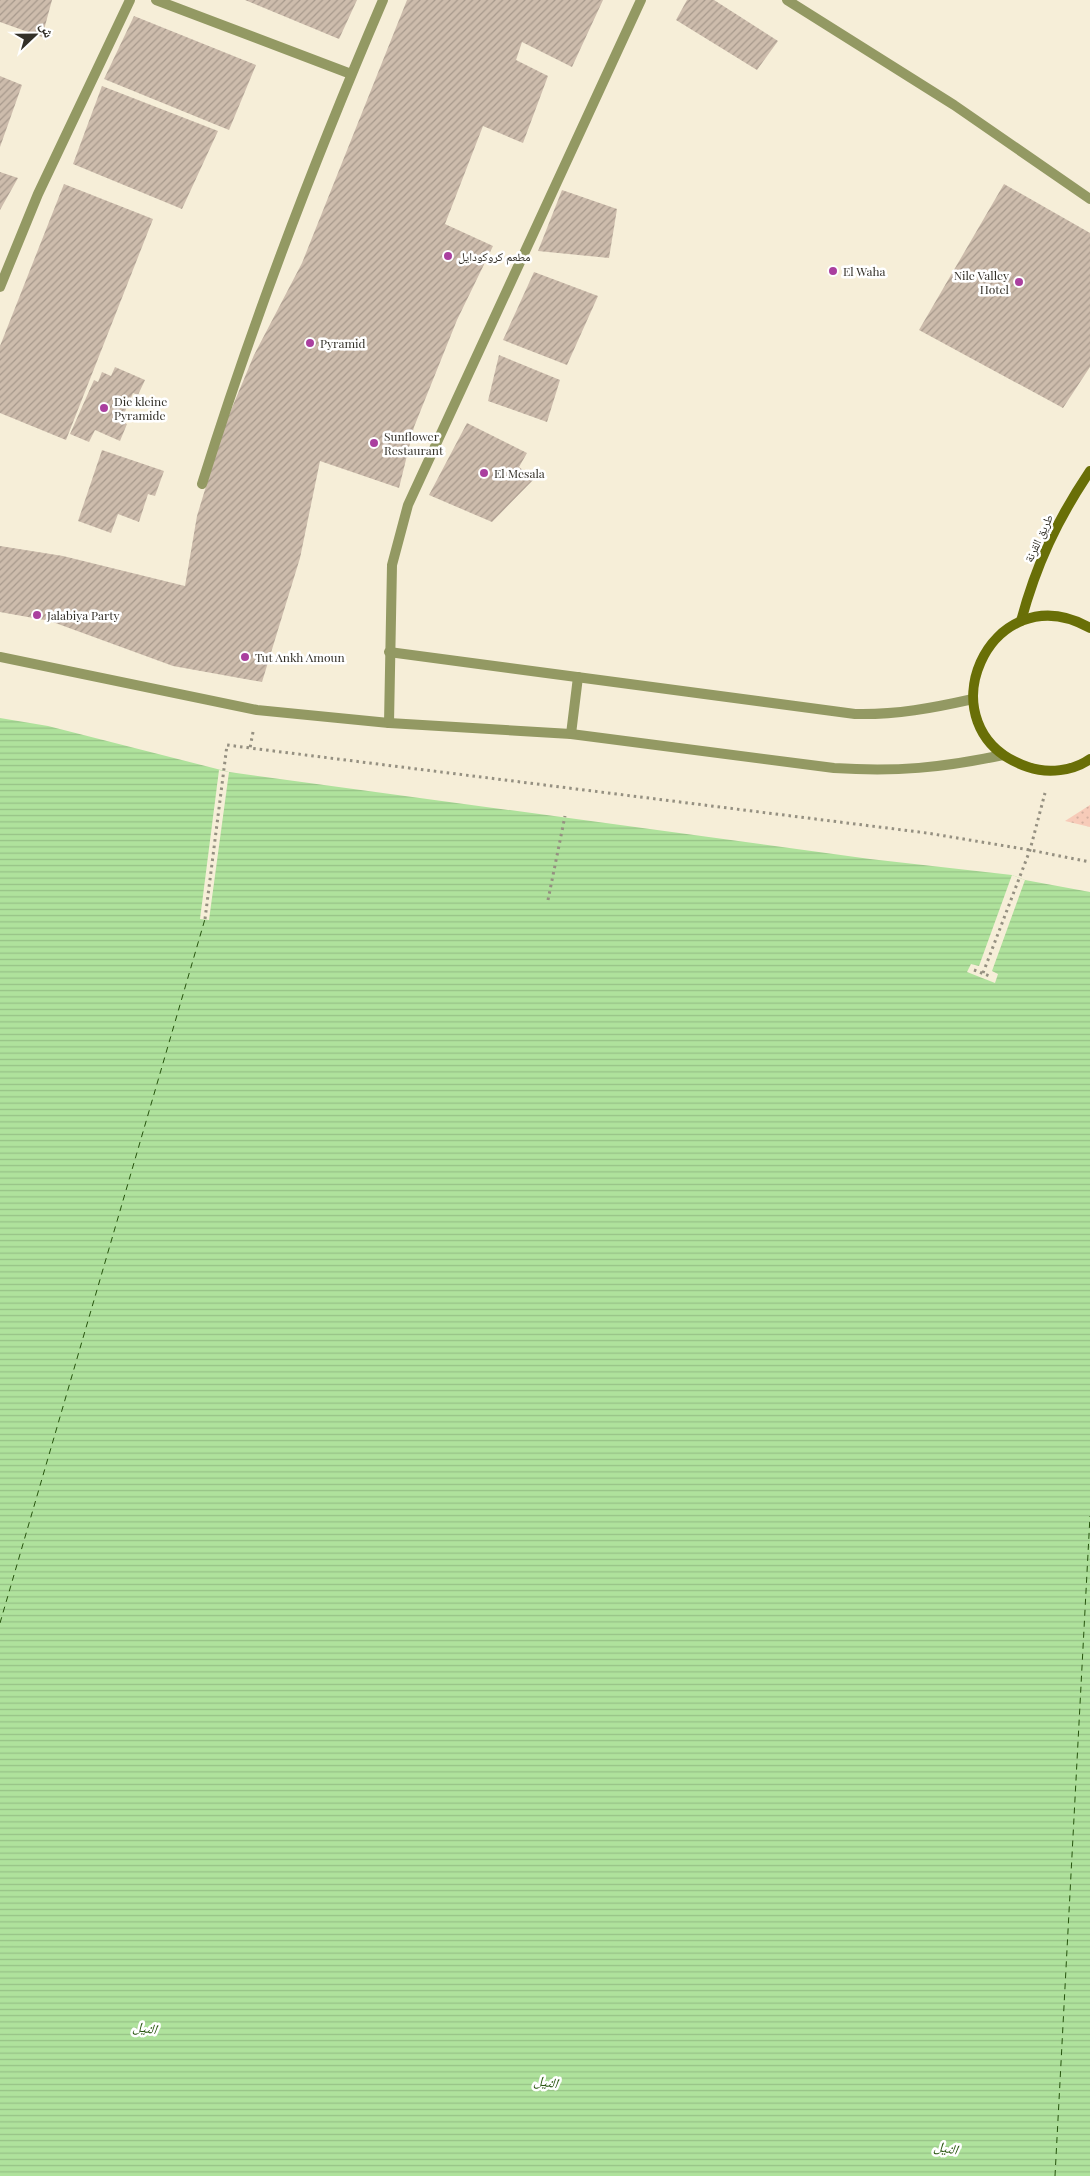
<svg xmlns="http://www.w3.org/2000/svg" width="1090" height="2176" viewBox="0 0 1090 2176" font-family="'Playfair Display','Noto Naskh Arabic',serif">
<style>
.grass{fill:url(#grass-dots)}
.water{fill:url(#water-rules)}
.pier{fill:#f6eed8}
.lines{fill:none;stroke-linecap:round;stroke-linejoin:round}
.ferry{stroke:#26540d;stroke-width:1;stroke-dasharray:6 5;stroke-linecap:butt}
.building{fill:url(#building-hatch)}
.path{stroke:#959081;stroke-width:3;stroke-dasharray:2.5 4;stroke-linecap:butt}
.street{stroke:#939963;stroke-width:10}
.secondary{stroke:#696f07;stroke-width:10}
.poi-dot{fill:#aa3f9f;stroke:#fff;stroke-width:2}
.labels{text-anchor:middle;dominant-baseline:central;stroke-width:5;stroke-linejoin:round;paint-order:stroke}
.poi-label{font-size:12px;fill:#333028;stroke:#fff;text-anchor:start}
.street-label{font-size:12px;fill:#333028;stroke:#fff}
.water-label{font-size:14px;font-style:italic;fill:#26540d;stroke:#fff}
</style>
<defs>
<pattern id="grass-dots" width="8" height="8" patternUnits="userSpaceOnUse" patternTransform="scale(1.25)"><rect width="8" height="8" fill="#f7cbb9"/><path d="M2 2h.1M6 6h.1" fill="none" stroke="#d4af9f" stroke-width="1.8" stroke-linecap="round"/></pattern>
<pattern id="water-rules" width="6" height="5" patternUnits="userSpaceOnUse" patternTransform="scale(1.25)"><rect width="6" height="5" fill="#afe29c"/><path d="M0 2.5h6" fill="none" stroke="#97c286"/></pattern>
<pattern id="building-hatch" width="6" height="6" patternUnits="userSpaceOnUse" patternTransform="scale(1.25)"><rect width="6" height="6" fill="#cdbcac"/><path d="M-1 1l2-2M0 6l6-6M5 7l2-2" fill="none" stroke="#a7998c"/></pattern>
</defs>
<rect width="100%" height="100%" fill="#f6eed8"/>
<!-- grass -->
<polygon class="grass" points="1090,805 1090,827 1065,821"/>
<!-- water -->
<polygon class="water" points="0,718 48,726 229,772 870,859 1012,875 1025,880 1090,892 1090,2176 0,2176"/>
<!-- pier -->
<g class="pier">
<polygon points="219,770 229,772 209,920 200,919"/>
<polygon points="1012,875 1025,880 992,971 998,974 995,983 967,972 971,964 979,966"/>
</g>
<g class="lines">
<!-- ferry -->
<g class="ferry">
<polyline points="0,1623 205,919"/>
<polyline points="1055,2176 1090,1516"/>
</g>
</g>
<!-- building -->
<g class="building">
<polygon points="0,0 52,0 42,37 0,22"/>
<polygon points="245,0 357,0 339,39"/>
<polygon points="407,0 603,0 572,67 522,42 516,60 548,76 523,143 483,126 445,224 493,246 457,320 414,427 399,488 320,461 300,558 262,682 173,666 50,621 0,612 0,546 63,556 185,586 197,516 224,427 254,355 302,263"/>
<polygon points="687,0 714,0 778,41 757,70 676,20"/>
<polygon points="134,16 256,65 229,130 104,79"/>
<polygon points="0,76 22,85 0,147"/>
<polygon points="102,86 218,131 182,209 73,164"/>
<polygon points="0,172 18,178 0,210"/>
<polygon points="64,184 153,219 66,440 0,413 0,346"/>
<polygon points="1004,184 1090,233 1090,367 1063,408 919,330"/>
<polygon points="562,190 617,209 609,258 538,251"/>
<polygon points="534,272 598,296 567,365 503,340"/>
<polygon points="499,355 560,380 547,422 488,401"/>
<polygon points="115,367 145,380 138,395 133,393 121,421 127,424 120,441 95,430 89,442 70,434 94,380 98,382 102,372 111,376"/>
<polygon points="467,423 527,453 519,467 534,479 492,522 429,495"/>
<polygon points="102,450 164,471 155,496 148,494 139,522 118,514 111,533 78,521"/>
</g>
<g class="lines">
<!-- path -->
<g class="path">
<polyline points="253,732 250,748 927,833 1030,850 1090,862"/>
<polyline points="548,900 565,816"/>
<polyline points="205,919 227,745 250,748"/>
<polyline points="974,970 992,977"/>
<polyline points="983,973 1030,850 1045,793"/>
</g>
<!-- street -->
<g class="street">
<polyline points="156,0 351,74"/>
<polyline points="787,0 954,105 1090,199"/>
<polyline points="0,287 38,194 130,0"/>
<path d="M202 484C253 320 315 159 383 0"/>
<path d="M389 652 855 714C896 715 933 708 973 699"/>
<path d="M0 657 257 710 389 723 571 734 834 768C896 772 942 768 1003 755"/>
<polyline points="389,723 392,565 408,505 641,0"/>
<polyline points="571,734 578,677"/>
</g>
<!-- secondary -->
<g class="secondary">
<path d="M1021 621C1036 565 1057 520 1090 471"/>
<path d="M1090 628C990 571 919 730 1028 767 1048 774 1073 771 1090 759"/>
</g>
</g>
<!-- markers -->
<g class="poi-dot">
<circle cx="448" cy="256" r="5"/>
<circle cx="833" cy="271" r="5"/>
<circle cx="1019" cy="282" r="5"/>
<circle cx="310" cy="343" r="5"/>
<circle cx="104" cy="408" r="5"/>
<circle cx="374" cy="443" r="5"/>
<circle cx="484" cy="473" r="5"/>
<circle cx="37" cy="615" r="5"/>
<circle cx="245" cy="657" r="5"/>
</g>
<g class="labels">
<!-- poi labels -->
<g class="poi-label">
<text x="458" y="256">مطعم كروكودايل</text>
<text x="843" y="271">El Waha</text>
<text x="1009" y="275" text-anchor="end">Nile Valley<tspan x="1009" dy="14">Hotel</tspan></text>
<text x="320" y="343">Pyramid</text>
<text x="114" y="401">Die kleine<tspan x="114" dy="14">Pyramide</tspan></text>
<text x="384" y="436">Sunflower<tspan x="384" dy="14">Restaurant</tspan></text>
<text x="494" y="473">El Mesala</text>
<text x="47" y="615">Jalabiya Party</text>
<text x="255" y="657">Tut Ankh Amoun</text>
</g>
<!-- street labels -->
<g class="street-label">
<text transform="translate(1038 538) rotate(-65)">طريق القرنة</text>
</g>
<!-- water labels -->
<g class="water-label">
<text transform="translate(145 2027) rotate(8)">النيل</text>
<text transform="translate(546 2081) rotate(8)">النيل</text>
<text transform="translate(946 2147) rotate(10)">النيل</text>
</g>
</g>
<!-- north arrow -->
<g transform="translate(35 35) rotate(68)" stroke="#ffffff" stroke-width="4" paint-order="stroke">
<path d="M0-4L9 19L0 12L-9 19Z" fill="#333028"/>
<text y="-8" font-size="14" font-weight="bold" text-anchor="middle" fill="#333028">ش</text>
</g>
</svg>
